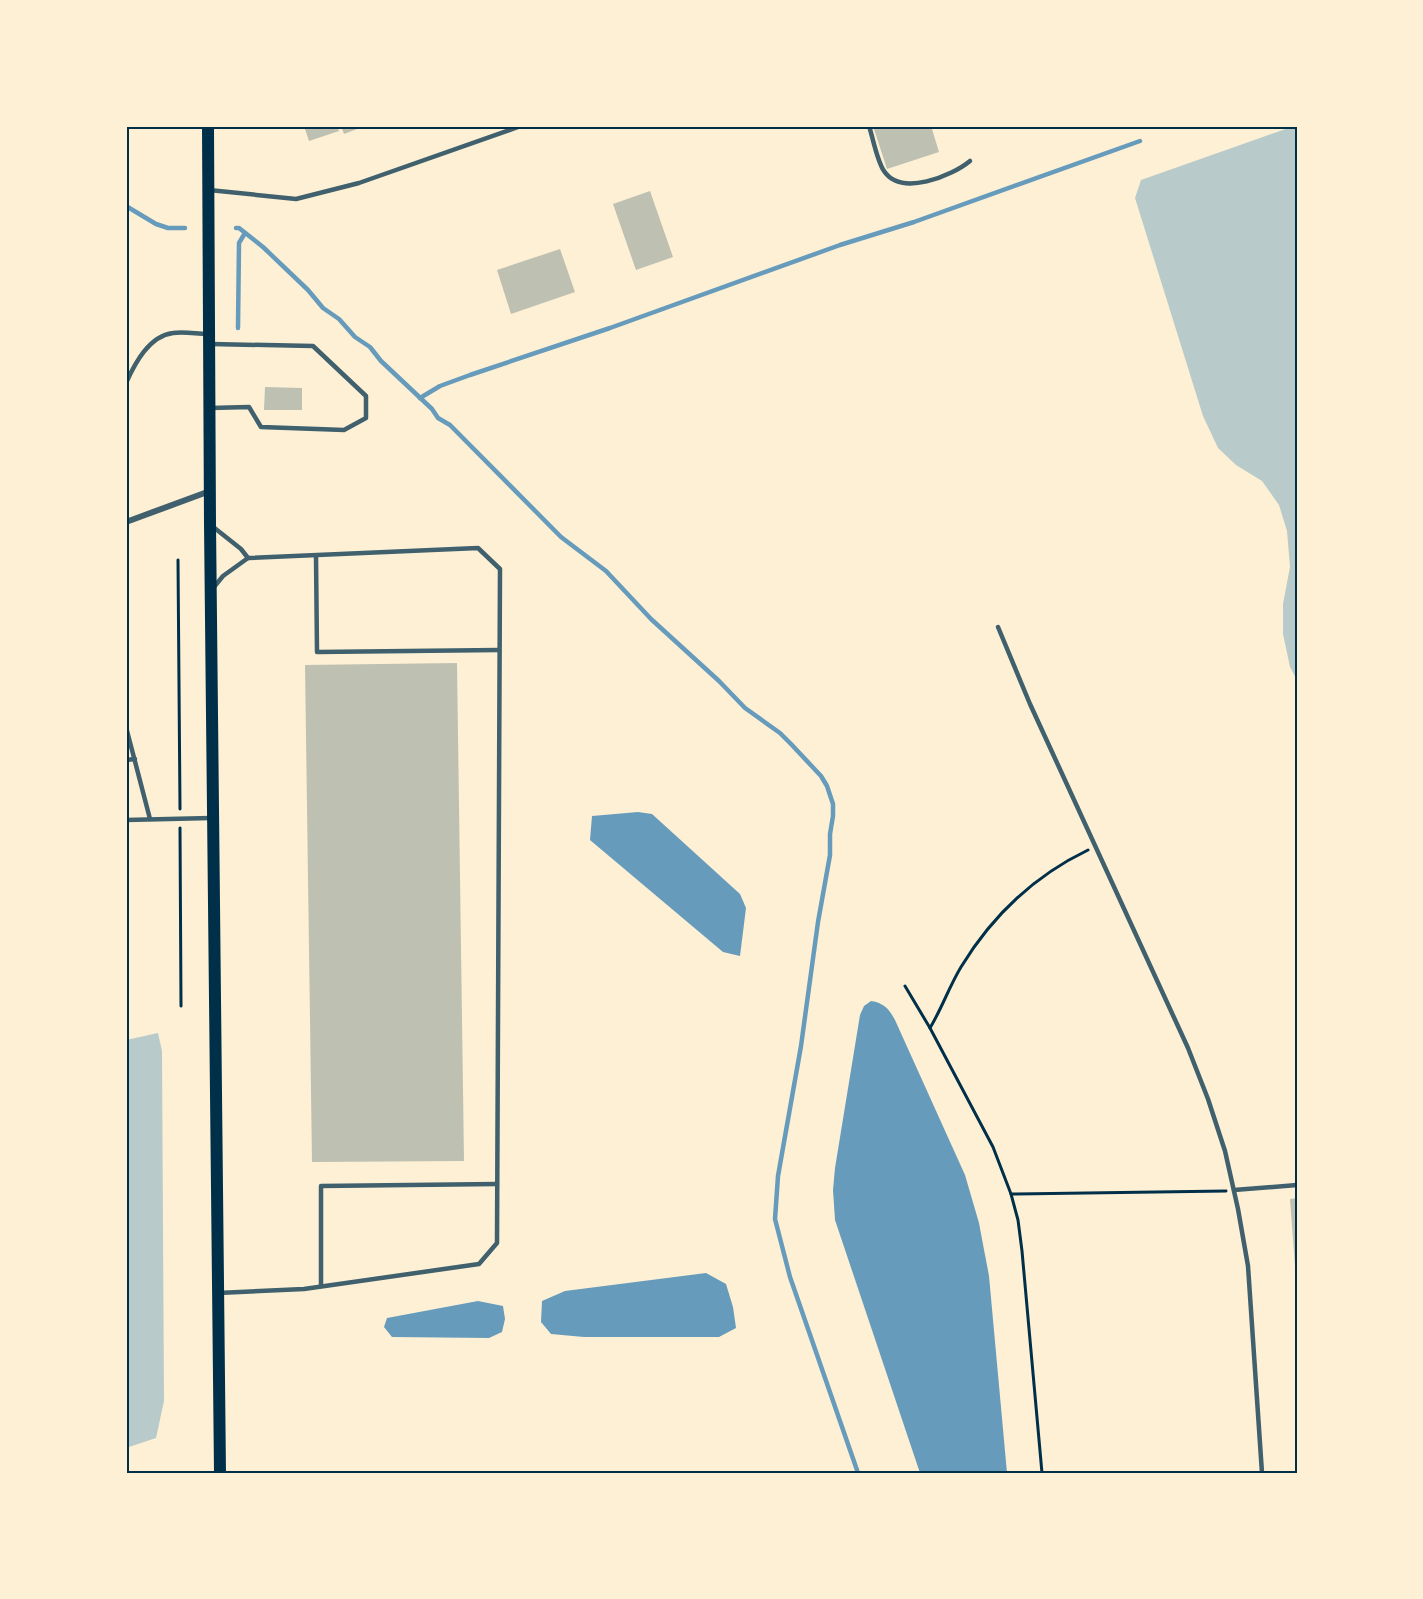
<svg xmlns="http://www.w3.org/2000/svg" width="1423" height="1599" viewBox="0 0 1423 1599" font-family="Cabin,sans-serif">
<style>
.green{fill:#b9caca}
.water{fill:#669bbc}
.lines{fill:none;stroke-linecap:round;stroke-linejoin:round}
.stream{stroke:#669bbc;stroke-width:4.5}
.building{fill:#bec0b2}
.path{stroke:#003049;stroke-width:3}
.service{stroke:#3f606c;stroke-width:4.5}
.minor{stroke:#3f606c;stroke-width:6}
.secondary{stroke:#003049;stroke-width:12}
.neatline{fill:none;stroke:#003049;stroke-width:2}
</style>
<rect width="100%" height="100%" fill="#fdf0d5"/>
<!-- green -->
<g class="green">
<polygon points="1294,126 1297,126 1297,680 1290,667 1283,634 1283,604 1290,567 1287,531 1279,505 1262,481 1236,465 1218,448 1203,416 1135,198 1141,180"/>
<polygon points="158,1033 162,1051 164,1401 156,1438 126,1448 126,1040"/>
</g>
<!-- water -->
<g class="water">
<polygon points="638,812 652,814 740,894 746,908 740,956 723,952 590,840 592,816"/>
<path d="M871 1001C884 1003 889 1009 895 1020L965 1175 979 1223 989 1276 1007 1473H920L835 1220 833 1190 835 1168 860 1015 864 1006Z"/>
<polygon points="706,1273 726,1284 733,1307 736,1328 719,1337 584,1337 551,1334 541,1322 542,1301 565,1291"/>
<polygon points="478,1301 503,1306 505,1319 502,1332 489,1338 392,1337 384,1327 387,1318"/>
</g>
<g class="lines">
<!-- stream -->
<g class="stream">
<polyline points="126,206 156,224 168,228 185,228"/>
<polyline points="236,228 239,228 263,247 308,290 323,308 339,319 355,337 370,347 381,361 432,409 438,418 450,425 561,537 606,571 651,619 719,681 745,708 780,733 791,744 821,776 827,786 833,804 833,816 830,834 830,855 818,922 801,1046 778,1176 775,1219 790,1277 858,1473"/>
<polyline points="238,328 239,243 245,233"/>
<polyline points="420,398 440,386 470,375 610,328 840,245 914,222 1140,141"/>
</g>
</g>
<!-- building -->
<g class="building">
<polygon points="304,126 337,126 339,131 309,141"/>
<polygon points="341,126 365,126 344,134"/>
<polygon points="873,126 931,126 939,152 887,169"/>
<polygon points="650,191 673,257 636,270 613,204"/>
<polygon points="560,249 575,292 511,314 497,270"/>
<polygon points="265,387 302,388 302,410 264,410"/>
<polygon points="457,663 464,1161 312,1162 305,665"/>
<polygon points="1297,1198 1297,1266 1295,1266 1290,1199"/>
</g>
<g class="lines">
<!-- path -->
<g class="path">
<polyline points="178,560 180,809"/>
<polyline points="180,828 181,1006"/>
<polyline points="905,986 930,1028 993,1147 1011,1194"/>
<path d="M930 1028C942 1008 949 987 961 967 992 916 1034 876 1088 850"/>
<polyline points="1042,1473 1022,1251 1018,1220 1011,1194 1226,1191"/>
</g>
<!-- service -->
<g class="service">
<path d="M869 126C873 138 877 161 884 171 901 197 952 176 970 161"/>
<polyline points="209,190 296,199 359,183 521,126"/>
<path d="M126 383C135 363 149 336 173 333 184 331 197 334 207 334"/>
<polyline points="210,408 249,407 261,427 344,430 366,418 366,396 313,346 211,344"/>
<polyline points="212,526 241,549 248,558"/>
<polyline points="316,556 317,652 499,650"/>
<polyline points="214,587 223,576 248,558 478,548 500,569 497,1243 479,1264 304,1289 218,1293"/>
<polyline points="998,627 1030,704 1188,1048 1208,1099 1225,1151 1238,1209 1248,1266 1262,1473"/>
<polyline points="126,727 150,819"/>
<polyline points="126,760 135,759"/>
<polyline points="126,820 211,818"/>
<polyline points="1234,1190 1297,1185"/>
<polyline points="321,1286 321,1186 497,1184"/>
</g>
<!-- minor -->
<polyline class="minor" points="126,522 210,491"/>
<!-- secondary -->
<polyline class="secondary" points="208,126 210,524 220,1473"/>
</g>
<!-- border -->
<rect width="1423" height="1599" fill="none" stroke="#fdf0d5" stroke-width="255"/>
<rect x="128" y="128" width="1168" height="1344" class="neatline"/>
</svg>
